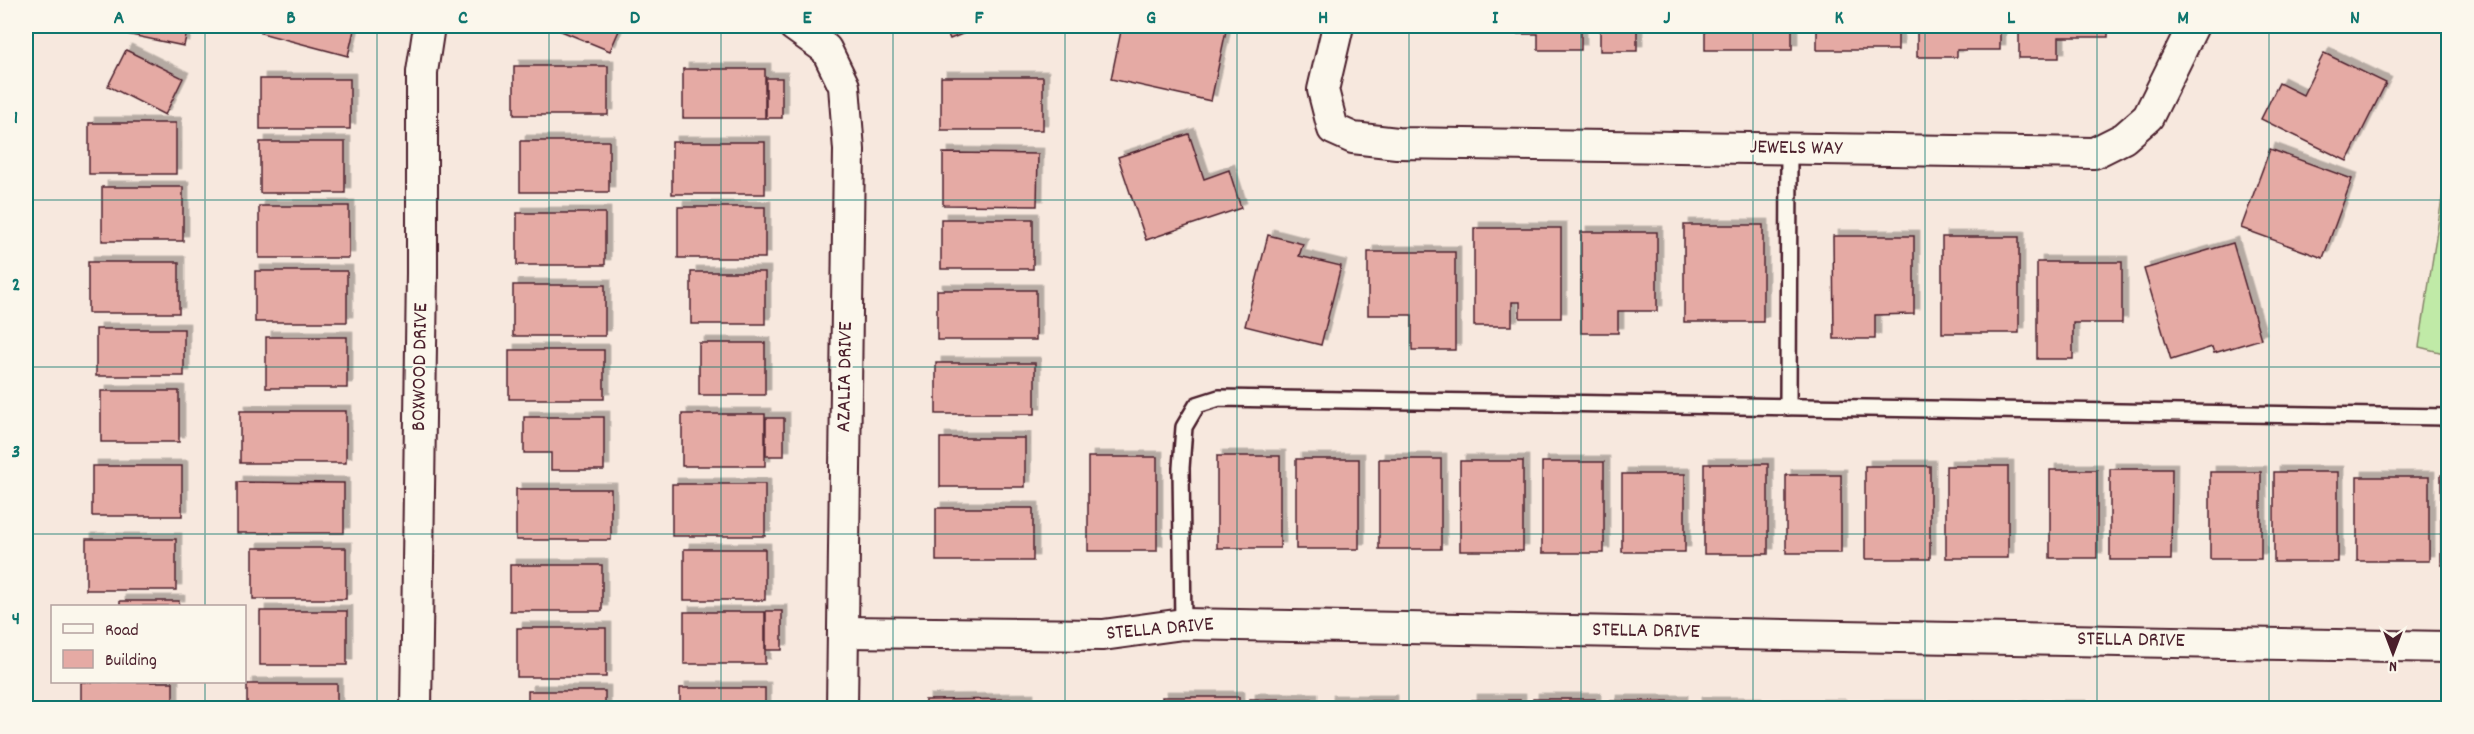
<svg xmlns="http://www.w3.org/2000/svg" width="2474" height="734" viewBox="0 0 2474 734" font-family="Dekko,sans-serif">
<style>
.green{fill:#c0eaa7;stroke:#858469;stroke-width:1.5}
.building{fill:#e5aaa4;stroke:#4a1f2b;stroke-width:1.5;filter:url(#shadow)}
.lines{fill:none;stroke-linecap:round;stroke-linejoin:round}
.lane-casing{stroke:#4a1f2b;stroke-width:20}
.street-casing{stroke:#4a1f2b;stroke-width:34}
.lane{stroke:#fbf7ec;stroke-width:15}
.street{stroke:#fbf7ec;stroke-width:30}
.grid{fill:none;stroke:#0f766e;stroke-width:1.5;stroke-opacity:0.55}
.labels{text-anchor:middle;dominant-baseline:central;stroke-width:4.5;stroke-linejoin:round;paint-order:stroke}
.street-label{font-size:21px;fill:#4a1f2b;stroke:#fbf7ec}
.neatline{fill:none;stroke:#0f766e;stroke-width:2}
.grid-label{font-size:20px;text-anchor:middle;font-weight:bold;fill:#0f766e}
</style>
<defs>
<filter id="shadow"><feDropShadow dx="5.5" dy="-5.5" stdDeviation="0" flood-color="#0004"/></filter>
</defs>
<rect width="100%" height="100%" fill="#f7e8de"/>
<filter id="ink" filterUnits="userSpaceOnUse"><feTurbulence type="fractalNoise" baseFrequency=".0167" numOctaves="2"/><feDisplacementMap in="SourceGraphic" scale="12" xChannelSelector="R" yChannelSelector="G"/><feConvolveMatrix kernelMatrix="1 2 1 2 8 2 1 2 1" color-interpolation-filters="sRGB"/></filter>
<g filter="url(#ink)">
<!-- green -->
<polygon class="green" points="2448,160 2448,354 2419,347"/>
<!-- building -->
<g class="building">
<polygon points="127,26 188,26 184,46 126,34"/>
<polygon points="263,26 355,26 348,56 261,33"/>
<polygon points="549,26 621,26 610,51"/>
<polygon points="944,26 982,26 950,39"/>
<polygon points="1122,26 1227,26 1211,101 1111,79"/>
<polygon points="1494,26 1581,26 1581,50 1538,50 1538,34 1494,34"/>
<polygon points="1600,26 1685,26 1685,29 1637,29 1637,51 1600,51"/>
<rect x="1705" y="26" width="87" height="24"/>
<rect x="1817" y="26" width="81" height="24"/>
<polygon points="1917,26 2000,26 2000,50 1957,50 1957,57 1917,57"/>
<polygon points="2019,26 2108,26 2108,37 2059,37 2059,58 2019,58"/>
<polygon points="126,50 183,78 165,115 108,86"/>
<polygon points="2324,53 2386,83 2347,161 2261,119 2279,83 2303,95"/>
<rect x="514" y="66" width="94" height="49"/>
<rect x="683" y="69" width="82" height="49"/>
<rect x="941" y="77" width="102" height="53"/>
<rect x="766" y="78" width="16" height="40"/>
<rect x="260" y="79" width="90" height="50"/>
<rect x="89" y="123" width="87" height="51"/>
<polygon points="1189,134 1204,179 1229,170 1241,208 1146,240 1118,157"/>
<rect x="520" y="141" width="89" height="51"/>
<rect x="260" y="142" width="85" height="51"/>
<rect x="672" y="142" width="93" height="52"/>
<polygon points="2270,149 2352,179 2323,258 2241,228"/>
<polygon points="943,153 1038,154 1037,206 943,205"/>
<rect x="102" y="187" width="81" height="54"/>
<rect x="259" y="206" width="90" height="52"/>
<rect x="678" y="207" width="87" height="51"/>
<rect x="517" y="213" width="88" height="52"/>
<rect x="941" y="219" width="92" height="50"/>
<rect x="1684" y="225" width="79" height="97"/>
<polygon points="1474,228 1561,228 1561,318 1520,318 1520,302 1512,302 1512,326 1474,326"/>
<polygon points="1581,232 1657,232 1657,311 1618,311 1618,333 1581,333"/>
<polygon points="1268,235 1303,244 1299,256 1341,266 1321,345 1245,326"/>
<polygon points="1833,236 1914,236 1914,314 1875,315 1875,339 1834,339"/>
<rect x="1942" y="237" width="77" height="96"/>
<polygon points="2233,243 2261,339 2214,353 2212,347 2171,360 2144,269"/>
<polygon points="1368,252 1455,252 1455,350 1412,350 1412,315 1368,315"/>
<rect x="88" y="262" width="91" height="51"/>
<polygon points="2037,262 2122,262 2122,323 2073,323 2073,359 2037,359"/>
<rect x="255" y="271" width="92" height="51"/>
<rect x="691" y="272" width="74" height="52"/>
<rect x="513" y="285" width="92" height="51"/>
<rect x="937" y="290" width="99" height="50"/>
<rect x="96" y="329" width="88" height="47"/>
<rect x="266" y="337" width="81" height="51"/>
<rect x="699" y="343" width="66" height="52"/>
<rect x="509" y="350" width="95" height="49"/>
<rect x="936" y="363" width="99" height="51"/>
<rect x="101" y="391" width="78" height="51"/>
<rect x="240" y="411" width="106" height="52"/>
<rect x="682" y="414" width="83" height="52"/>
<polygon points="524,417 604,417 604,470 551,470 551,453 524,453"/>
<rect x="766" y="418" width="18" height="38"/>
<rect x="940" y="438" width="85" height="49"/>
<rect x="1217" y="456" width="63" height="92"/>
<rect x="1088" y="457" width="69" height="94"/>
<rect x="1296" y="459" width="63" height="90"/>
<rect x="1379" y="459" width="62" height="90"/>
<rect x="1460" y="461" width="63" height="90"/>
<rect x="1542" y="462" width="62" height="91"/>
<rect x="1704" y="464" width="64" height="90"/>
<rect x="92" y="466" width="90" height="50"/>
<rect x="1865" y="466" width="65" height="93"/>
<rect x="1946" y="466" width="62" height="92"/>
<polygon points="2110,469 2172,469 2171,560 2110,560"/>
<rect x="2050" y="470" width="47" height="88"/>
<rect x="2210" y="472" width="51" height="87"/>
<rect x="2274" y="472" width="64" height="90"/>
<rect x="1622" y="474" width="63" height="78"/>
<rect x="1786" y="475" width="55" height="78"/>
<rect x="2441" y="475" width="7" height="90"/>
<rect x="2357" y="477" width="72" height="84"/>
<polygon points="237,482 344,483 344,533 237,533"/>
<rect x="672" y="484" width="93" height="52"/>
<rect x="516" y="489" width="95" height="51"/>
<rect x="936" y="508" width="97" height="53"/>
<rect x="86" y="539" width="90" height="51"/>
<rect x="253" y="548" width="93" height="51"/>
<rect x="684" y="549" width="81" height="51"/>
<rect x="510" y="565" width="92" height="46"/>
<rect x="120" y="601" width="59" height="5"/>
<rect x="260" y="611" width="87" height="54"/>
<rect x="766" y="611" width="16" height="39"/>
<rect x="684" y="612" width="81" height="52"/>
<rect x="517" y="628" width="89" height="49"/>
<rect x="81" y="682" width="92" height="26"/>
<rect x="247" y="684" width="90" height="24"/>
<rect x="680" y="688" width="85" height="20"/>
<rect x="528" y="691" width="77" height="17"/>
<rect x="1162" y="697" width="77" height="11"/>
<polygon points="1028,699 1028,708 925,708 925,700"/>
<rect x="1250" y="699" width="62" height="9"/>
<rect x="1533" y="699" width="62" height="9"/>
<rect x="1472" y="700" width="48" height="8"/>
<rect x="1328" y="701" width="64" height="7"/>
<rect x="1611" y="701" width="71" height="7"/>
<rect x="1696" y="703" width="60" height="5"/>
<rect x="1776" y="705" width="64" height="3"/>
<rect x="1856" y="706" width="62" height="2"/>
<rect x="1943" y="706" width="67" height="2"/>
<rect x="2015" y="706" width="66" height="2"/>
</g>
<g class="lines">
<!-- lane casing -->
<g class="lane-casing">
<g id="lane">
<polyline points="1788,407 1789,148"/>
<polyline points="1183,624 1181,468 1184,427 1197,405 1219,398 2448,417"/>
</g>
</g>
<!-- street casing -->
<g class="street-casing">
<g id="street">
<polyline points="794,26 826,49 844,86 849,150 842,708"/>
<polyline points="1338,26 1323,90 1333,129 1353,138 1397,143 2094,153 2124,138 2148,117 2193,26"/>
<polyline points="843,632 1103,635 1183,624 2448,647"/>
<polyline points="416,708 422,273 422,72 429,26"/>
</g>
</g>
<!-- lane -->
<use href="#lane" class="lane"/>
<!-- street -->
<use href="#street" class="street"/>
</g>
</g>
<!-- grid -->
<path class="grid" d="M205 26V606M377 26V708M549 26V708M721 26V708M893 26V708M1065 26V708M1237 26V708M1409 26V708M1581 26V708M1753 26V708M1925 26V708M2097 26V708M2269 26V708M26 200H2448M26 367H2448M26 534H2448M205 682V708"/>
<g class="labels">
<!-- street labels -->
<g class="street-label">
<text transform="translate(1796 149) rotate(1)">JEWELS WAY</text>
<text transform="translate(421 367) rotate(-89)">BOXWOOD DRIVE</text>
<text transform="translate(846 377) rotate(-89)">AZALIA DRIVE</text>
<text transform="translate(1160 630) rotate(-5)">STELLA DRIVE</text>
<text transform="translate(1646 632) rotate(1)">STELLA DRIVE</text>
<text transform="translate(2131 641) rotate(1)">STELLA DRIVE</text>
</g>
</g>
<!-- margin -->
<rect width="2474" height="734" fill="none" stroke="#fbf7ec" stroke-width="66"/>
<!-- legend -->
<rect x="51" y="605" width="195" height="78" fill="#fbf7ec" stroke="#b4a19f" stroke-width="1.5"/>
<rect x="63" y="624" width="30" height="9" fill="#fbf7ec" stroke="#b4a19f" stroke-width="1.5"/>
<text x="105" y="635" font-size="18" fill="#4a1f2b">Road</text>
<rect x="63" y="650" width="30" height="18" fill="#e5aaa4" stroke="#b4a19f" stroke-width="1.5"/>
<text x="105" y="665" font-size="18" fill="#4a1f2b">Building</text>
<!-- north arrow -->
<g transform="translate(2393 653) rotate(180)" stroke="#fbf7ec" stroke-width="4.5" paint-order="stroke">
<path d="M0-4.5L10 22L0 15L-10 22Z" fill="#4a1f2b"/>
<text y="-9" font-size="16" font-weight="bold" text-anchor="middle" fill="#4a1f2b">N</text>
</g>
<rect x="33" y="33" width="2408" height="668" class="neatline"/>
<g class="grid-label">
<text x="119" y="23">A</text>
<text x="291" y="23">B</text>
<text x="463" y="23">C</text>
<text x="635" y="23">D</text>
<text x="807" y="23">E</text>
<text x="979" y="23">F</text>
<text x="1151" y="23">G</text>
<text x="1323" y="23">H</text>
<text x="1495" y="23">I</text>
<text x="1667" y="23">J</text>
<text x="1839" y="23">K</text>
<text x="2011" y="23">L</text>
<text x="2183" y="23">M</text>
<text x="2355" y="23">N</text>
<text x="16" y="123">1</text>
<text x="16" y="290">2</text>
<text x="16" y="457">3</text>
<text x="16" y="624">4</text>
</g>
</svg>
